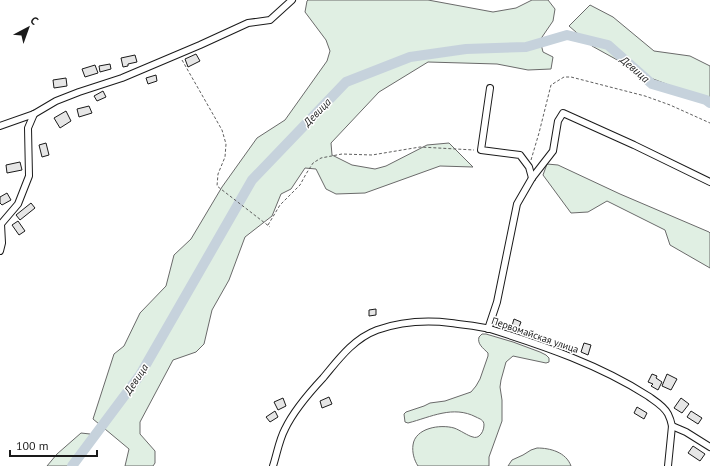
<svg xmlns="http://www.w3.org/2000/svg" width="710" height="466" viewBox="0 0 710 466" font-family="'PT Sans',sans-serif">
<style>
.green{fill:#e0efe3;stroke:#6a6a6a}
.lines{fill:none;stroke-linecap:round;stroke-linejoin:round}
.river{stroke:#c6d2dc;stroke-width:10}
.building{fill:#e6e6e6;stroke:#1a1a1a}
.minor-casing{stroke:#1a1a1a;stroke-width:8}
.path{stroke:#5f5f5f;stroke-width:1;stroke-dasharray:3 2;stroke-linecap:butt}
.minor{stroke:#fff;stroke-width:6}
.labels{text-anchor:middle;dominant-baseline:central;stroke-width:3;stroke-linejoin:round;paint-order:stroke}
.street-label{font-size:10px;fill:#1a1a1a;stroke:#fff}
.water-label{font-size:11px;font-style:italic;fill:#1a1a1a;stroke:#fff}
</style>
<rect width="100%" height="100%" fill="#fff"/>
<!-- green -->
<g class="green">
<polygon points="308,0 428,0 493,12 516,8 532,0 548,0 555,9 553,21 540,40 543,52 553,57 551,69 528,70 497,64 428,62 379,92 331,143 332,155 352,165 375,169 386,166 427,145 449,143 473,167 440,166 365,193 336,194 326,189 316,169 305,168 291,189 281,194 272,216 245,237 229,280 212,310 204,344 196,352 173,360 140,422 140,434 155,451 155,463 153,466 125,466 129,449 93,419 114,354 124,346 140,313 166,286 174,255 191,239 222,187 257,138 285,120 327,61 330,51 326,40 305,12 307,1"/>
<polygon points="590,5 613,17 654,51 690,56 710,66 710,105 687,92 648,77 592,46 569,26"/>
<polygon points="547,164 558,165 620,194 709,232 710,233 710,268 670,245 665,230 607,201 588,212 571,213 543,175"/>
<path d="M482 334H486L513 342 540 352 546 355 549 358V362L546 363 513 356 506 362 501 380 500 387 502 400V421L489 457V466H418C414 460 412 452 413 445 415 428 440 424 454 428 460 430 468 436 473 437 475 438 478 437 479 436 482 434 484 429 484 425 484 420 480 419 476 417 453 405 431 417 408 423L405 422 404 414 406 412 424 406 430 403 445 401 471 392 476 386 480 379 488 356V353C483 348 477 344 479 337Z"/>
<polygon points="81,433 90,434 89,442 74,466 47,466 57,454"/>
<path d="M537 448C550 448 566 452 571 466H508L512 460 523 455 531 450Z"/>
</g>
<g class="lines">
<!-- river -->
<polyline class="river" points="72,466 140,375 252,180 346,82 410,57 466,49 526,47 567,35 608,45 652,84 706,100 710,103"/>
</g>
<!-- building -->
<g class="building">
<polygon points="196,54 200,61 188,67 185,59"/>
<polygon points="135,55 137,62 128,64 128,66 123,67 121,58"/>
<polygon points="110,64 111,69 100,72 99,66"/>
<polygon points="95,65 98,73 85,77 82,69"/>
<polygon points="156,75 157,81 148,84 146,78"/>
<polygon points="66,78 67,86 54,88 53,80"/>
<polygon points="103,91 106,97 97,101 94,96"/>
<polygon points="89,106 92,113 79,117 77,109"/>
<polygon points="66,111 71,121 60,128 54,118"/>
<polygon points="46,143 49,155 42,157 39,145"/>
<polygon points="20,162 22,170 7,173 6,165"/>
<polygon points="7,193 11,200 2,205 0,203 0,197"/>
<polygon points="31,203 35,208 20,220 16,215"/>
<polygon points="18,221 25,231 19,235 12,225"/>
<polygon points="376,309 376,315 369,316 369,310"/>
<polygon points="514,319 521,322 517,332 511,329"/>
<polygon points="584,343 591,345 588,355 581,352"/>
<polygon points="652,374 657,376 656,378 662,382 658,390 651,386 653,384 648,382"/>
<polygon points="667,374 677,379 671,390 662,386"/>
<polygon points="329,397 332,404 322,408 320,401"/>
<polygon points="283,398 286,406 278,410 274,402"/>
<polygon points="681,398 689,404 682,413 674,408"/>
<polygon points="637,407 647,413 644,419 634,413"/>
<polygon points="275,411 278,417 270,422 266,417"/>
<polygon points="691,411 702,418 698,424 687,417"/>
<polygon points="693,446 705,454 700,461 688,453"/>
</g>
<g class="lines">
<!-- minor casing -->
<g class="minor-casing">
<g id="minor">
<polyline points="490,88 481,150 520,155 529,167 532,178"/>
<polyline points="0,126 34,114 56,101 79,92 122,78 200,45 248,23 270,20 292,0"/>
<polyline points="0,251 2,243 1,224 18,204 29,176 28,128 34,114"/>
<polyline points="488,329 497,302 517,204 532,178 553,151 558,121 563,113 634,145 710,182"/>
<polyline points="672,426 686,432 710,447"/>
<path d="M273 466C277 454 279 440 285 429 294 410 309 393 323 378 338 360 353 339 377 330 400 322 426 320 451 323 464 325 478 326 490 329 544 346 600 365 648 396 655 401 664 406 668 414 670 418 671 421 672 426L668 466"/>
</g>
</g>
<!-- path -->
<g class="path">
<polyline points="182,60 222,130 226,144 225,157 218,174 217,186 270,227"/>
<polyline points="531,160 539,133 551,85 564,77 571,77 645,96 670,105 710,123"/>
<polyline points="268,225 280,205 300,185 306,174 313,163 321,158 342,154 372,155 420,147 474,150"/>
</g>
<!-- minor -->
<use href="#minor" class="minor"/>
</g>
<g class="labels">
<!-- street labels -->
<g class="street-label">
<text transform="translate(535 335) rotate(19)">Первомайская улица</text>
</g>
<!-- water labels -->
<g class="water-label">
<text transform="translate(635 69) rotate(41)">Девица</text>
<text transform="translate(317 112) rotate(-46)">Девица</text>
<text transform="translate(136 379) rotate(-56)">Девица</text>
</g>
</g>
<!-- north arrow -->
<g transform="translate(28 28) rotate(41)" stroke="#ffffff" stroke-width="3" paint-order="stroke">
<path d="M0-3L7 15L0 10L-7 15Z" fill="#1a1a1a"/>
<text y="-6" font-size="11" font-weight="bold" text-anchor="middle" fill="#1a1a1a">С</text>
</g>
<!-- scale -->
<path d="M10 450v6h87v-6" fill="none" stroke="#1a1a1a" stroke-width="2"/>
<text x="16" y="450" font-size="12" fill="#1a1a1a" stroke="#ffffff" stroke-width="3" paint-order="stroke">100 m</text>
</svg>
